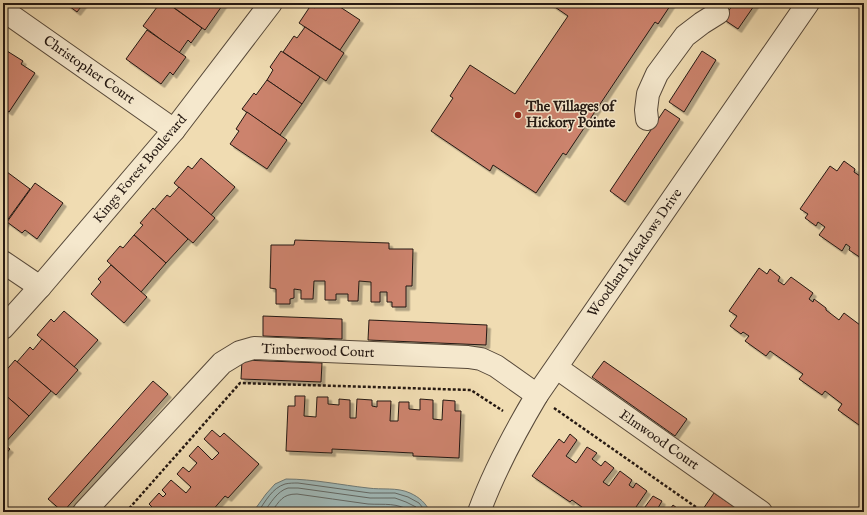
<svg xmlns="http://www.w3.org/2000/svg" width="867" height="515" viewBox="0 0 867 515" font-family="'IM FELL English',serif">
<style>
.water{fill:#a0b9b8;stroke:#6e7976}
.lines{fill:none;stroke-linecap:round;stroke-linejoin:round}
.shore{stroke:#626865;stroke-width:1}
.building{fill:#cc836d;stroke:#241812;filter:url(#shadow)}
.minor-casing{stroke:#57493a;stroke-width:24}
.path{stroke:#241812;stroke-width:2.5;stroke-dasharray:3 2;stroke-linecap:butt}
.minor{stroke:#f5e8cd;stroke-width:22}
.poi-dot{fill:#8f2418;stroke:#f5e8cd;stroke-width:1.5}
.labels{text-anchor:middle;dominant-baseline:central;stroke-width:3;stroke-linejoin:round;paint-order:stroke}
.street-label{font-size:14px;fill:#241812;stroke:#f5e8cd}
.poi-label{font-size:14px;font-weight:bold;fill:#241812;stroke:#f5e8cd;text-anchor:start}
</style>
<defs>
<filter id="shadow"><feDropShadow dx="3.5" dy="3.5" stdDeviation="0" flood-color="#0004"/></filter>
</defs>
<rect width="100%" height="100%" fill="#f0dcb2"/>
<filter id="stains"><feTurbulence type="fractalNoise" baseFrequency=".005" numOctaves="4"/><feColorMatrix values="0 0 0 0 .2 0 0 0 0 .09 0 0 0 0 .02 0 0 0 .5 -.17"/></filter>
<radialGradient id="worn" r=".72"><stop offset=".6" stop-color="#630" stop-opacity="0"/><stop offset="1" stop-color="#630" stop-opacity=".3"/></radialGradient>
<!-- water -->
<path class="water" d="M286 479C313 479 341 485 368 488 382 490 397 487 410 493 419 497 426 503 430 512H253L266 494 275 484Z"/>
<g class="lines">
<!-- shore -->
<g class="shore">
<path d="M258 512C265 502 272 488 285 484 289 483 294 483 298 483L370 493H395L408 497 419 503 426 512"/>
<path d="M264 512C270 504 277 491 288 488 291 488 295 488 298 488L370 498H395L406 502 416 507 420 512"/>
<path d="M271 512C280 501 282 494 297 494 321 497 344 501 368 504 385 505 397 502 412 512"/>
</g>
</g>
<!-- building -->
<g class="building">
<polygon points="65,3 84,3 77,12"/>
<polygon points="160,3 167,3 202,28 191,43 188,40 179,53 143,26"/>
<polygon points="169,3 224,3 205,30 169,4"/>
<polygon points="318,3 334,3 360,20 340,50 299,23 311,5 315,8"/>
<polygon points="549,3 672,3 658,24 655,22 566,155 563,153 536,193 493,165 490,171 431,131 453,98 450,96 470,65 515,94 568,16"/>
<polygon points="734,3 756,3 738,29 723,19"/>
<polygon points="305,27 344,53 326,81 283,52 294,36 297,38"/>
<polygon points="147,30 186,57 173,75 170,72 161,84 126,59"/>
<polygon points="7,51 23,61 21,64 35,73 9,112 3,108 3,57"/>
<polygon points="281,51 320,77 302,104 267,80 273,70 270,67"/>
<polygon points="702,51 716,60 684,112 669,102"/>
<polygon points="267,80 302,104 280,135 242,109 254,93 256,95"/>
<polygon points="665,109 680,119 625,202 610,191"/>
<polygon points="247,112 287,140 267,169 230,144 239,131 236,129"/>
<polygon points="201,158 235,187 211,215 174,183 188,166 192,169"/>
<polygon points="844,161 855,169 854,172 860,176 864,171 864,257 863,257 861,258 849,250 850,247 846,244 842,251 819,235 825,227 818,222 816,226 805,218 808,214 800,209 830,166 837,171"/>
<polygon points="3,169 30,189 3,226"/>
<polygon points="35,183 63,203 37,239 25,230 22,233 7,222"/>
<polygon points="179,187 215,218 193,243 154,210 167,195 170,197"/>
<polygon points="153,208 188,239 166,263 134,235 143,225 140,223"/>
<polygon points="134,235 166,263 141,292 107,261 120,246 123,248"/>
<polygon points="295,240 389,243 389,249 413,249 412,286 406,286 406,307 392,307 392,302 387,302 387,292 380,292 380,302 371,302 371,282 359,281 358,301 348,301 348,294 336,294 336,300 325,300 325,281 314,281 313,299 301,299 301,290 294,289 294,298 290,299 290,304 276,304 276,289 270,288 271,245 294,245"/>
<polygon points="111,265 147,297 124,323 91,294 101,282 98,279"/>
<polygon points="759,268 767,274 770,269 780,277 778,281 784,285 791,277 813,293 809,299 813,302 814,299 826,308 826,310 839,320 844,313 864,328 861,333 864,335 864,418 859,425 838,410 842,404 825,391 822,395 799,379 803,374 770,351 766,356 745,341 749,336 743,332 741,334 730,326 737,316 729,311"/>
<polygon points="64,311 98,340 74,367 37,335 51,319 54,322"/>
<polygon points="263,316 342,319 342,339 263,336"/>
<polygon points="369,320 487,325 486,345 368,340"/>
<polygon points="42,339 78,370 56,395 17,362 30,347 33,350"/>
<polygon points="15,360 51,391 29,416 3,393 3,381 6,378 3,376 3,374"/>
<polygon points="242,360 322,363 321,382 241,379"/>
<polygon points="604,361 687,419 675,436 592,377"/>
<polygon points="153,381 168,394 63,512 48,499"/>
<polygon points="3,393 29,416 4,444 3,444"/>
<polygon points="295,396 305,396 304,416 316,417 317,397 328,397 328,404 339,405 339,399 350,400 350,418 356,418 357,399 372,400 372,406 377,407 377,401 391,401 390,421 398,421 399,402 409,402 409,409 420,410 420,399 433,400 433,419 442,420 443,400 455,401 455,411 461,411 459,458 413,456 413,453 332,449 332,453 286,451 288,406 295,406"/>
<polygon points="212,430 220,437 224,433 259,464 228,498 225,496 211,512 157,512 149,504 159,493 163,497 166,494 162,490 171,480 186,493 191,487 177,474 183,467 189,472 197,463 189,456 198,446 212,460 219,453 204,439"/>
<polygon points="570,434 577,440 566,456 576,463 587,447 597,453 592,459 601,466 605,461 614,468 603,482 609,486 620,471 632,480 629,485 633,488 636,483 647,491 636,507 642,511 653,496 662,501 658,508 664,512 589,512 572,500 570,502 532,476 559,439 564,443"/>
<polygon points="3,444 10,449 3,457"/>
<polygon points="714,493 742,512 707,512 703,509"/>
<polygon points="673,505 682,512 668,512"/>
</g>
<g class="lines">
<!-- minor casing -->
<g class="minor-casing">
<g id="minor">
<polyline points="3,10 174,130"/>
<polyline points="647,119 646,110 648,94 657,74 685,36 702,23 718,13"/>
<polyline points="3,262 40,287"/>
<polyline points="3,328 40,287 174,130 271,3"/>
<polyline points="557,368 761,512"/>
<polyline points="84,512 222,363 240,352 254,348 468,357 481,359 496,366 537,395"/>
<path d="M479 512C494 471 515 432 537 395L808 3"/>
</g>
</g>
<!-- path -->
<g class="path">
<polyline points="554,408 703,512"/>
<polyline points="126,512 240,383 471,390 503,411"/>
</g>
<!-- minor -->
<use href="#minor" class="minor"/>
</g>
<!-- markers -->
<circle class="poi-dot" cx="518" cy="115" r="4"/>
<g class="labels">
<!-- street labels -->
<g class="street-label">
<text transform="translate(89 70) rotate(35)">Christopher Court</text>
<text transform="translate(140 169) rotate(-50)">Kings Forest Boulevard</text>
<text transform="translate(635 253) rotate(-55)">Woodland Meadows Drive</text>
<text transform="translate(318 351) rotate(2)">Timberwood Court</text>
<text transform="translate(659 440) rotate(35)">Elmwood Court</text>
</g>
<!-- poi labels -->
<g class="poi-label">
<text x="526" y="107">The Villages of<tspan x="526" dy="16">Hickory Pointe</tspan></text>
</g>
</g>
<!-- margin -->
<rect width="867" height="515" fill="none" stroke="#f0dcb2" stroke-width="16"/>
<rect x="4" y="4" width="859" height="507" fill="none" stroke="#241812" stroke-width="2"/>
<rect x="8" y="8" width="851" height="499" fill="none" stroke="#241812"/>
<rect width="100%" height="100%" filter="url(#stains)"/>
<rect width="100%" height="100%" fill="url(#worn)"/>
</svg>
